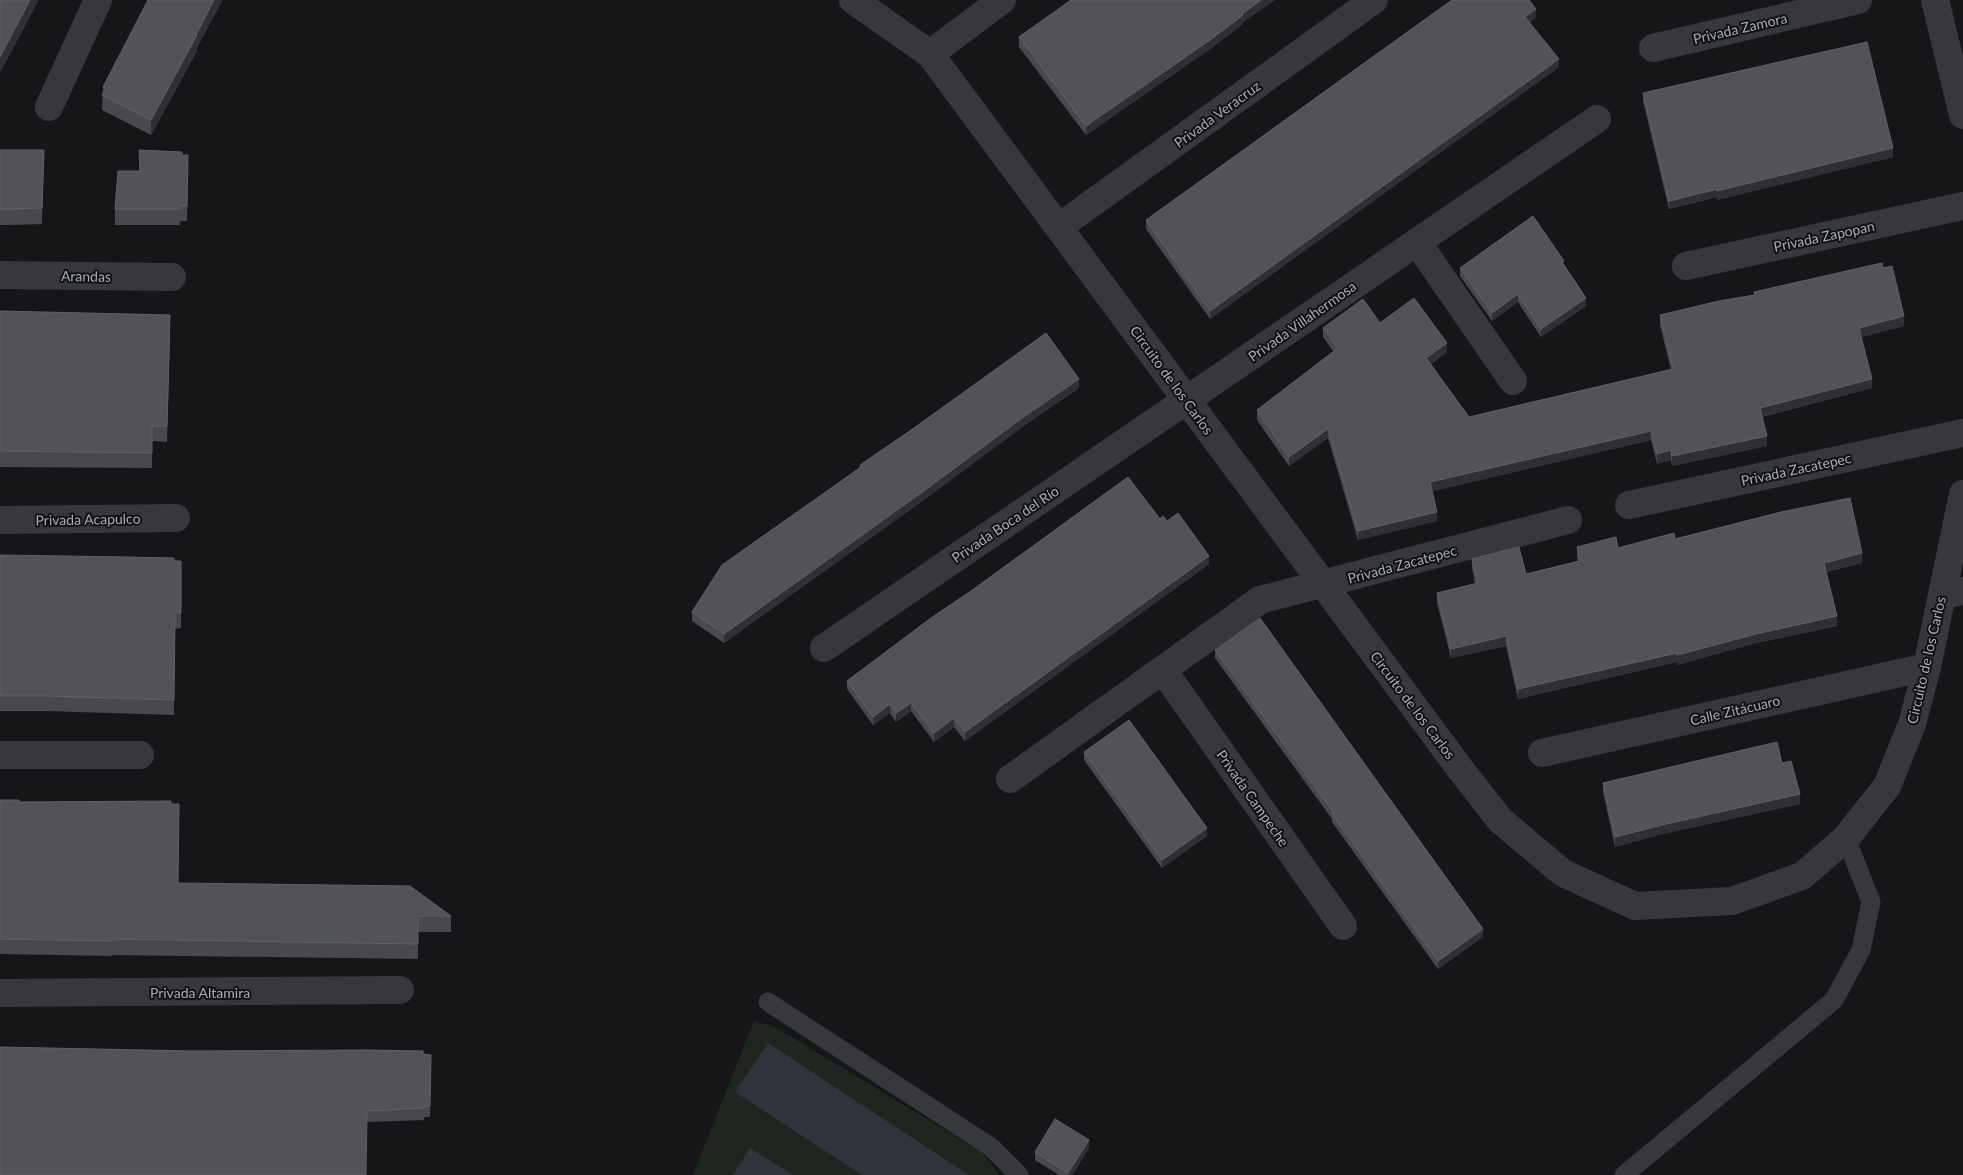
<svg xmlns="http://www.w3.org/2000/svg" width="1963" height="1175" viewBox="0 0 1963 1175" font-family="Lato,sans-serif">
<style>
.green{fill:#1e261f}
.water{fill:#2c353c}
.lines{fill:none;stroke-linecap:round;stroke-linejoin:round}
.service{stroke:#37383d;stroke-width:19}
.minor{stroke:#37383d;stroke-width:28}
.tertiary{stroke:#37383d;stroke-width:28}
.wall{fill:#47494d}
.shaded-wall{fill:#2f3033}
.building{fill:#525359;stroke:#5f6168}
.labels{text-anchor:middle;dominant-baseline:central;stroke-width:4;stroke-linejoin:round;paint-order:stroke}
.street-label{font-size:14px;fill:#a8adb8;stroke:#111113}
</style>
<rect width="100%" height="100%" fill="#161618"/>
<!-- green -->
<polygon class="green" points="754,1021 775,1027 983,1153 999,1175 693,1175"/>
<!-- water -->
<g class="water">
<polygon points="768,1043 969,1175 862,1175 735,1092"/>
<polygon points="750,1148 793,1175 733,1175"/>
</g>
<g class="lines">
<!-- service -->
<g class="service">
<polyline points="768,1002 991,1147 1019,1175"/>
<polyline points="1624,1175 1834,1000 1861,950 1871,902 1846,838"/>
</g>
<!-- minor -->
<g class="minor">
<polyline points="1653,48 1858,0"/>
<polyline points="930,54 1002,0"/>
<polyline points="49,107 98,0"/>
<polyline points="1059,227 1374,0"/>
<polyline points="1417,242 1513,381"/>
<polyline points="1686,266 1963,206"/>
<polyline points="0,275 172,277"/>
<polyline points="1629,505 1963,433"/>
<polyline points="0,520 176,518"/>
<polyline points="1942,595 1963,591"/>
<polyline points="824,648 1597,119"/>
<polyline points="1163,670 1343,926"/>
<polyline points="1542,753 1927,667"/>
<polyline points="0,755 140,755"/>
<polyline points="1010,779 1260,600 1568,520"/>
<polyline points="0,993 400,990"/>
</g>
<!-- tertiary -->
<g class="tertiary">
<polyline points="853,0 930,54 1461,770 1500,820 1563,873 1635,906 1732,901 1802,876 1846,838 1887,786 1912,724 1927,667 1963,494"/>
<polyline points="1935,0 1963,115"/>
</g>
</g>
<!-- wall -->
<g class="wall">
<polygon points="1071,0 1275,0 1243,22 1243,24 1210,49 1086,135 1019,47 1019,37"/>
<polygon points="1536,18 1530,22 1559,67 1210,319 1146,229 1146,220"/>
<polygon points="197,48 197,51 151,135 102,110 103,87"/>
<polygon points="1643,93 1893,157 1717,200 1717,197 1669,209 1643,101"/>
<polygon points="0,150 44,150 42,224 10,225 0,225"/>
<polygon points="182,155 188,155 187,221 180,221 180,225 115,225 115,209 139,171"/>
<polygon points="1564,266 1586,306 1541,337 1518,302 1492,321 1460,276 1460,268"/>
<polygon points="1883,268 1904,326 1861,337 1872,388 1762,417 1767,446 1672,466 1671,460 1657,464 1651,440 1432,491 1437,521 1358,540 1328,438 1289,466 1257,420 1257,410 1334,352 1323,337 1323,328 1380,323 1447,352 1431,364 1469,417 1671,370 1660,325 1660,315 1754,295 1754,292"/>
<polygon points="0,311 170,330 167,442 152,441 152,468 0,467"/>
<polygon points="1079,388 1025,425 921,502 724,643 692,621 692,612 860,467 860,465"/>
<polygon points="1160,519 1167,521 1209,564 965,741 954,727 934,742 911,711 896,722 890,713 873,725 847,689 847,681"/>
<polygon points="1675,539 1862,563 1826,572 1837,626 1756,643 1677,665 1677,662 1518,699 1506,646 1451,658 1437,603 1437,593 1475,584 1472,568 1472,559 1526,574 1578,561 1577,557 1577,547 1618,548"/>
<polygon points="0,555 181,561 181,628 175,629 174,715 46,711 0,711"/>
<polygon points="1215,650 1483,937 1438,969 1332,822 1332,819 1215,658"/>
<polygon points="1084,752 1207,836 1162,868 1084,760"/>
<polygon points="1782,763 1800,804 1662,834 1615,847 1603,792 1603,783"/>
<polygon points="0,800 19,802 178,883 451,916 451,932 418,932 418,959 113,955 112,956 0,954"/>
<polygon points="192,1051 431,1055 430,1117 424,1117 424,1120 367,1122"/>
<polygon points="1089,1148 1072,1175 1059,1175 1035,1160 1035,1152"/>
</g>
<!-- shaded-wall -->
<g class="shaded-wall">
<polygon points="30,0 39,0 0,73 0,57"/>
<polygon points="214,0 223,0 197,48 197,51 151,135 151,120"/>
<polygon points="1261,0 1275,0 1243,22 1243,24 1210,49 1086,135 1086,126"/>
<polygon points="1536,9 1536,18 1525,25 1525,17"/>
<polygon points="1559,59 1559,67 1210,319 1210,311"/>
<polygon points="1893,148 1893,157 1717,200 1717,191"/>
<polygon points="1717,189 1717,197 1669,209 1669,201"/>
<polygon points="1518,294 1518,302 1492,321 1492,313"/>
<polygon points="1586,298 1586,306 1541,337 1541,329"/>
<polygon points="1904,316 1904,326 1859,338 1859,328"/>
<polygon points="1447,343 1447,352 1426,368 1426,358"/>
<polygon points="1079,379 1079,388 1025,425 921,502 724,643 724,634 1025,416"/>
<polygon points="1872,379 1872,388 1760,417 1760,408"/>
<polygon points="1328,429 1328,438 1289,466 1289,457"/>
<polygon points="1651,431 1651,440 1430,492 1430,482"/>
<polygon points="1767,436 1767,446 1672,466 1672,456"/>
<polygon points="1671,450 1671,460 1657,464 1657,454"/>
<polygon points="1437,512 1437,521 1358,540 1358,531"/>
<polygon points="1862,553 1862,563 1824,572 1824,563"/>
<polygon points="1209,556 1209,564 965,741 965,732"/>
<polygon points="1837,616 1837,626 1756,643 1677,665 1677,655 1756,634"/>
<polygon points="1506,636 1506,646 1451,658 1451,649"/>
<polygon points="1677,653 1677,662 1518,699 1518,689"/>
<polygon points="911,703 911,711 896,722 896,713"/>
<polygon points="890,704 890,713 873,725 873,717"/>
<polygon points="954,718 954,727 934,742 934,733"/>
<polygon points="1800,794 1800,804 1662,834 1615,847 1615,837 1662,825"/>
<polygon points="1207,828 1207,836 1162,868 1162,860"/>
<polygon points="1483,929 1483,937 1438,969 1438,961"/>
<polygon points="1089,1140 1089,1148 1072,1175 1068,1175 1068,1173"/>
</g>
<!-- building -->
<g class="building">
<polygon points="0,0 30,0 0,57"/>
<polygon points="148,0 214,0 196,35 197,35 151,120 102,95 106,88 103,87"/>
<polygon points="1071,0 1261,0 1242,14 1243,15 1210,40 1086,126 1019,37"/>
<polygon points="1452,0 1529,0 1536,9 1525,17 1559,59 1210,311 1146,220"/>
<polygon points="1867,42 1893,148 1717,191 1717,189 1669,201 1643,93"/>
<polygon points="0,150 44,150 42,208 10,209 0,209"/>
<polygon points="139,150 182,152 182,155 188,155 187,206 180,206 180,209 115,209 118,171 140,171"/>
<polygon points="1533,216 1564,261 1562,262 1586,298 1541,329 1518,294 1492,313 1460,268"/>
<polygon points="1882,263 1883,268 1892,266 1904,316 1859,328 1872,379 1760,408 1767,436 1672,456 1671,450 1657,454 1651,431 1430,482 1437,512 1358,531 1328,429 1289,457 1257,410 1338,348 1323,328 1363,299 1380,323 1414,298 1447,343 1426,358 1469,417 1673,369 1660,315 1719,301 1755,295 1754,292"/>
<polygon points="0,311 170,315 167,426 152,426 152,453 0,451"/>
<polygon points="1046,333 1079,379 1025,416 921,493 724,634 692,612 722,565 861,467 860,465 914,428"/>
<polygon points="1128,477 1160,519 1163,516 1167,521 1178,513 1209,556 965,732 954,718 934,733 911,703 896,713 890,704 873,717 847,681 931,618 971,591"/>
<polygon points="1850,498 1862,553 1824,563 1837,616 1756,634 1677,655 1677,653 1518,689 1506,636 1451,649 1437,593 1478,583 1472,559 1519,547 1526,574 1580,561 1577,547 1616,537 1618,548 1674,533 1675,539 1781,512"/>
<polygon points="0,555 126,557 174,558 174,561 181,561 181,613 175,613 174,700 46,696 0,696"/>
<polygon points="1260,618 1483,929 1438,961 1332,814 1334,813 1215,650"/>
<polygon points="1129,720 1207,828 1162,860 1084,752"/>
<polygon points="1777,742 1782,763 1791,761 1800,794 1662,825 1615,837 1603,783"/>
<polygon points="0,800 19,800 19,802 171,801 171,804 179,804 178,883 410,886 451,916 418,916 418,944 113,939 112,941 0,939"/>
<polygon points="0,1047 192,1051 367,1050 423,1051 423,1054 431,1055 430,1106 424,1106 424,1108 367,1111 366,1175 0,1175"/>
<polygon points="1055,1119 1089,1140 1068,1173 1035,1152"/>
</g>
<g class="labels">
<!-- street labels -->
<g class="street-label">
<text transform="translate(1740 28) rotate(-13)">Privada Zamora</text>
<text transform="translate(1217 114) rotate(-36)">Privada Veracruz</text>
<text transform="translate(1824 236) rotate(-12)">Privada Zapopan</text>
<text transform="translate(86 276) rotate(1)">Arandas</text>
<text transform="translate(1302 321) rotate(-35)">Privada Villahermosa</text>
<text transform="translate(1172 380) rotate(54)">Circuito de los Carlos</text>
<text transform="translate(1796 469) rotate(-12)">Privada Zacatepec</text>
<text transform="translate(88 519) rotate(-1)">Privada Acapulco</text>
<text transform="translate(1005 524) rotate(-34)">Privada Boca del Río</text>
<text transform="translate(1402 564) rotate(-15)">Privada Zacatepec</text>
<text transform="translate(1926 660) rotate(-77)">Circuito de los Carlos</text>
<text transform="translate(1413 705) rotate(53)">Circuito de los Carlos</text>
<text transform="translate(1735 710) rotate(-13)">Calle Zitácuaro</text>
<text transform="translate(1253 798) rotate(55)">Privada Campeche</text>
<text x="200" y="992">Privada Altamira</text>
</g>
</g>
</svg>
